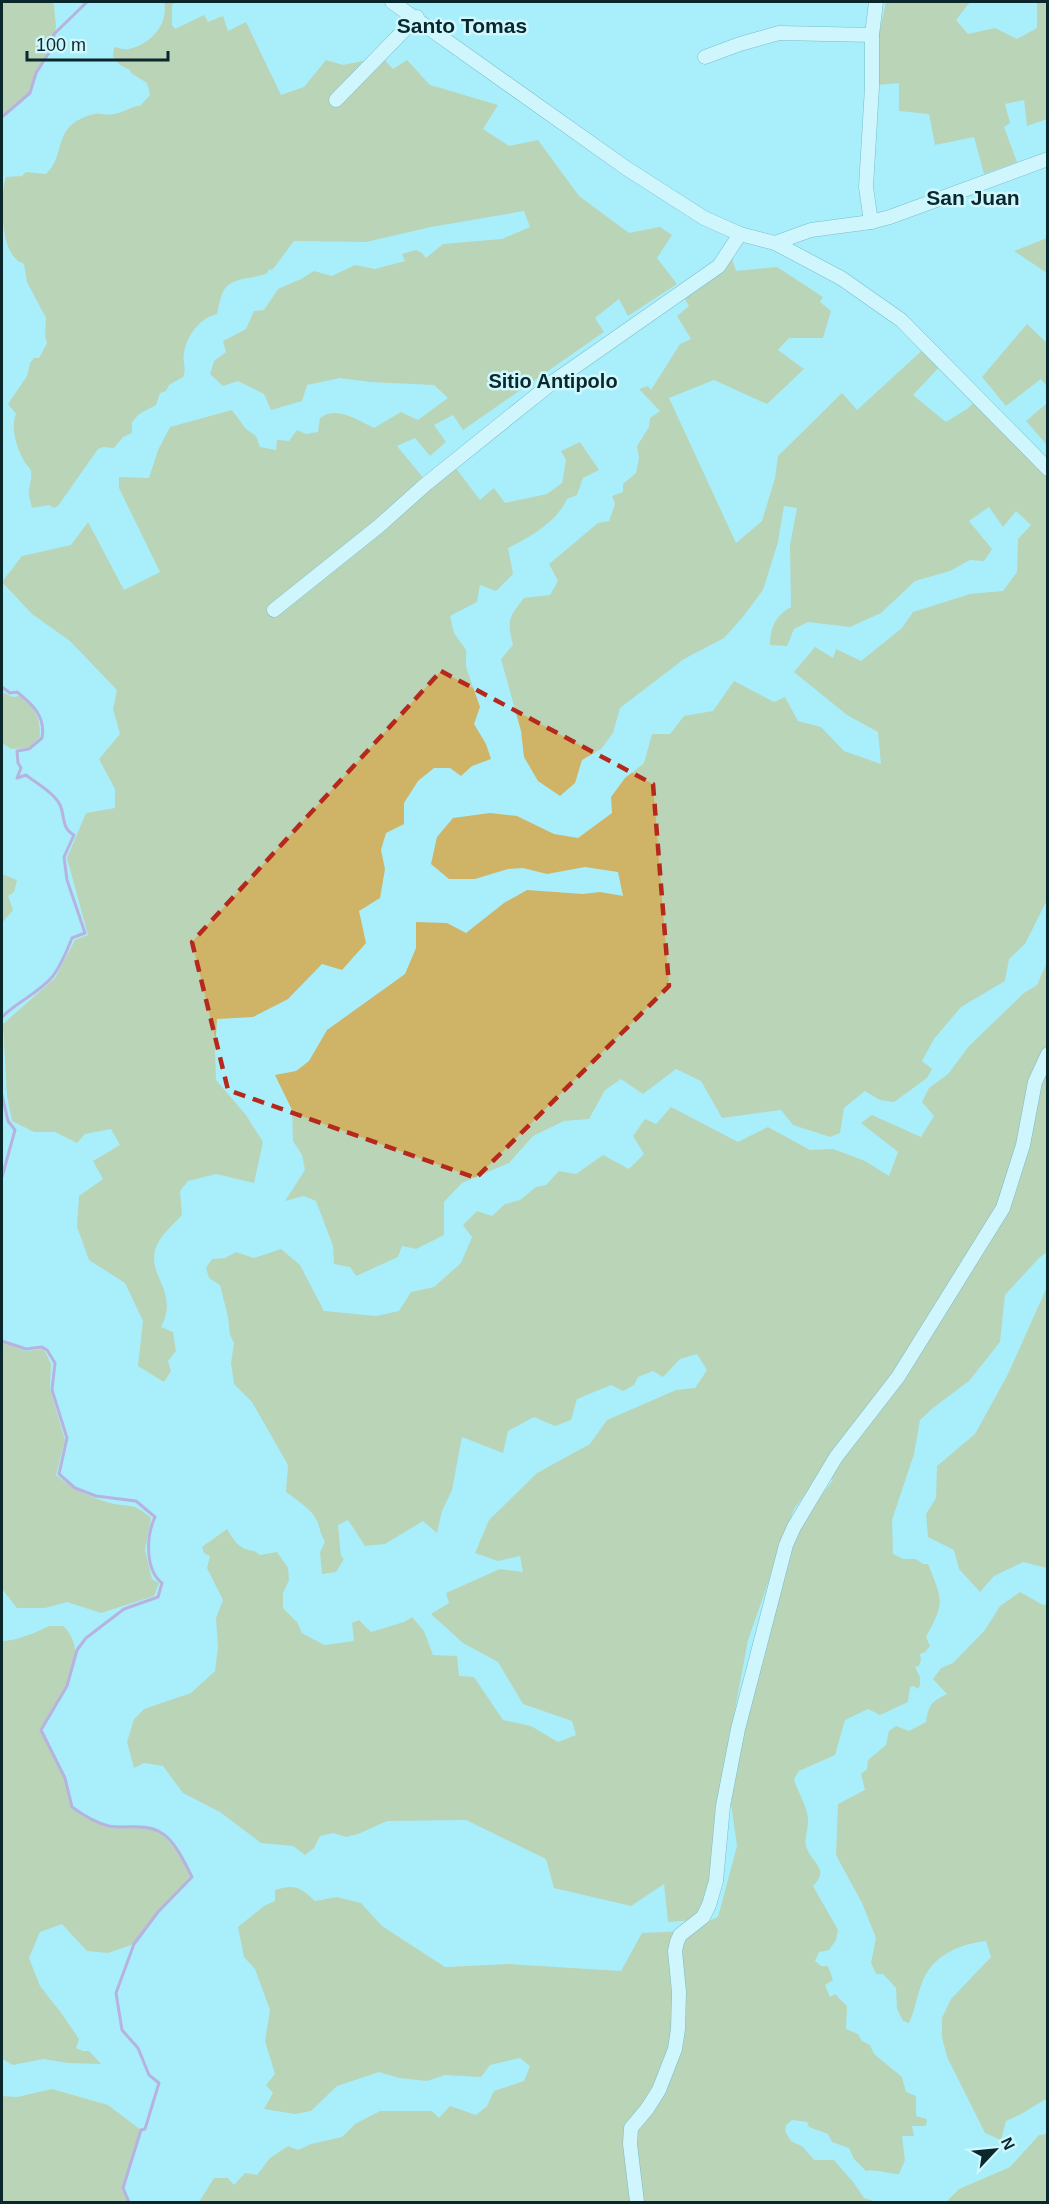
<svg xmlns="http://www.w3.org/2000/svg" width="1049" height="2204" viewBox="0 0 1049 2204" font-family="Helvetica,sans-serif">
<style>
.green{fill:#cfb367}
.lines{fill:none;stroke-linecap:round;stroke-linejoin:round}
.stream{stroke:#c66ac0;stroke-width:3}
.minor-casing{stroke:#3c818c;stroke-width:15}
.minor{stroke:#fff;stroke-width:14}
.marked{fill:none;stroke:#b6281b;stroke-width:4.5;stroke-dasharray:12 8;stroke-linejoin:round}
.labels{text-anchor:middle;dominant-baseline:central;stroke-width:5;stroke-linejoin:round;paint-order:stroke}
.neighbourhood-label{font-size:20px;font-weight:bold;fill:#0a282c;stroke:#cef7fe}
.quarter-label{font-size:21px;font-weight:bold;fill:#0a282c;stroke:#cef7fe}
</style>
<rect width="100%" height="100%" fill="#a9effb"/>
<!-- green -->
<g class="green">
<polygon points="2,2 52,2 56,8 54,6 56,26 52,48 36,73 30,93 2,117"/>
<path d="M164 2H176L172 5V25L175 29 204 15 208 22 223 16 228 31 246 22 281 95 304 87 326 60 343 65 382 57 393 69 407 60 430 85 498 105 483 129 509 146 538 140 579 196 629 233 660 227 672 235 657 258 677 284 628 316 619 299 595 318 604 332 463 430 453 415 434 425 446 442 430 456 415 438 397 446 425 480 448 458 480 500 494 488 505 503 547 494 562 483 566 460 561 451 580 442 599 470 583 478 577 495 567 499C557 522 530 537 508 548L513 574 496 591 480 585 477 602 450 616 454 633 466 650V667L480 707 474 724 486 744 491 759 472 766 461 776 450 768H434L418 781 404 803V824L386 833 381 850 385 869 380 898 359 911 366 943 342 970 322 964 288 999 253 1017 217 1019 215 1050 216 1080 246 1115 263 1142 254 1183 216 1174 188 1181 180 1191 182 1215C175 1223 163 1233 158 1243 142 1274 181 1289 161 1327L173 1332 176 1351 168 1361 171 1371 164 1382 138 1366 143 1321 125 1283 89 1260 77 1227 79 1196 103 1179 93 1161 120 1145 111 1129 85 1134 77 1143 55 1132H34L12 1121 7 1096 3 1024 55 978 75 940 88 935 67 858 86 813 115 808V789L99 759 120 734 113 709 117 690 70 641 32 614 2 582 22 556 71 545 88 522 124 590 160 572 119 488V477L149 478 158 450 170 427 232 410 246 429 256 436 260 447 276 450 277 440 289 441 297 430 306 434 318 432 320 418C336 405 359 421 374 428L401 412 418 420 448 398 434 385 370 382 340 378 307 385 302 401 271 410 264 394 238 381 223 386 210 374 214 361 226 352 223 341 246 329 254 311 264 310 278 289 301 279 314 271 332 276 355 265 375 269 405 261 402 254 416 250 422 253 426 258 443 244 502 239 530 227 524 211 431 227 366 242 294 241 273 269 268 270V273C255 279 231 277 224 290 220 297 219 306 217 314 200 318 187 335 184 353 182 361 187 368 183 377L169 385 166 391 160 393 156 405 139 414 132 422V433L123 437 114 448 103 447 98 449 58 506 54 508 49 505 32 508C31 503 28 494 29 489 30 483 32 478 31 471 29 466 25 464 23 459 17 448 10 427 16 414L8 404 27 376 30 363 34 358H39L47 343 45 336 46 318 27 282 24 264C21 262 18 262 16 259 0 245 0 195 6 177L22 176 26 172 46 174C67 155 51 126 91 115 98 112 106 116 114 114 124 113 130 106 140 106L150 95 147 83 131 73 130 70 120 65 113 57 114 47C119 48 125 50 129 49 151 44 169 24 164 2Z"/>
<polygon points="886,2 970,2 956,20 968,34 995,28 1017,39 1037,28 1037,2 1047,2 1047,119 1027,126 1024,100 1005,104 1010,123 1004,127 1017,162 984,174 974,137 935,145 929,114 899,111 899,83 878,85 879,34"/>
<polygon points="1047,238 1047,273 1014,251"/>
<path d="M729 249 736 271 777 267 823 297 820 302 831 311 823 338H789L778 350 804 369 767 404 714 380 669 398 736 543 762 521 775 478 778 456 842 393 857 410 929 344 945 361 913 395 946 422 967 409 982 394 1048 464 1047 900 1025 944 1009 959 1005 981 961 1007 934 1039 922 1061 932 1069 927 1078 894 1102 880 1100 865 1091 844 1108 840 1133 830 1137 793 1125 781 1110 722 1118 701 1081 676 1069 643 1094 621 1079 605 1090 589 1119 564 1121 533 1136 509 1163 462 1183 444 1202V1235L416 1249 402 1246 398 1257 356 1276 350 1267 334 1264 333 1246 316 1201 304 1196 285 1201 305 1170 302 1155 293 1141 292 1110 275 1075 296 1071 309 1061 327 1030 405 974 416 948V922L447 923 466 933 504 903 527 890 583 894 600 892 623 896 618 872 585 867 547 874 523 868 508 869 475 879H449L431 864 437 837 453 818 490 813 517 816 554 834 578 838 612 813 611 797 625 778 644 763 652 734H670L684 716 713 711 734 681 774 702 785 697 798 721 821 727 844 751 881 764 878 732 847 715 794 672 815 647 833 658 836 649 861 661 902 628 913 612 970 594 1003 591 1017 572 1018 539 1031 525 1016 511 1003 527 989 507 969 521 992 549 984 561 970 560 950 571 915 581 881 613 850 627 808 622 794 629 787 646 770 645C770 627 776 615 791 607L790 545 797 508 784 506 778 542 763 590 742 618 724 638 684 659 620 708 613 733 601 749 582 760 575 783 560 796 538 781 524 757 521 731 501 659 513 645C507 620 508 618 524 598L550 595 558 581 549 564 598 523 609 521 615 504 612 496 623 492V484L636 473 639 458 637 446 649 427 650 418 660 411 639 389 648 386 651 390 680 344 691 339 677 316 689 306 679 289Z"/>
<polygon points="1027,324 1047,343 1047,387 1041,379 1006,406 982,377"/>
<polygon points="1047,403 1047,445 1026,421"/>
<path d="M2 692 13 697 20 696C36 710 40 715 40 737L28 748 11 749 2 743Z"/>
<polygon points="2,874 17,880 14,892 8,896 13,910 2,923"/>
<path d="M1047 962V1252L1039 1258 1005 1295 1000 1342 969 1381 933 1408 920 1420 914 1454 892 1520 893 1554 903 1559H916L923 1564H928C943 1601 945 1602 926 1637L930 1646 925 1652 920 1654 921 1660 919 1666 915 1667 920 1677V1685L918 1689 914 1686 910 1687 908 1702 880 1715 868 1709 845 1720 835 1755 799 1771 794 1779C798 1793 806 1803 808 1818 809 1827 804 1838 806 1846 811 1863 831 1869 813 1886L838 1930 836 1940 829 1950 819 1952 815 1961 821 1966H828L833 1980 825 1985 830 1997 835 1994 847 2006 846 2029 858 2034 862 2041 870 2045 874 2054 902 2077 906 2092 916 2096V2116L927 2119 926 2126H912L914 2136H902L905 2160 899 2174C887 2174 878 2169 866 2171L854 2159 849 2148 832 2142 828 2134 809 2127 807 2122 792 2120 786 2125 785 2131 791 2141 803 2147 814 2160H834L854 2183 864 2198 876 2202H199L214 2178H228L234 2185 245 2173 257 2175 270 2158 288 2146 298 2150 311 2144 342 2137 355 2124 380 2111H432L439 2118 450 2106 476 2115 487 2106 494 2091 524 2081 530 2066 520 2058 490 2065 481 2077 445 2075 427 2081 399 2078 379 2072 337 2086 311 2111 295 2114 264 2109 273 2093 266 2085 275 2074 265 2041 270 2010 255 1969 244 1957 238 1927 264 1906 275 1901V1890C295 1884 300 1887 315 1901L337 1897 361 1903 382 1926 445 1967 508 1964 621 1971 642 1933 686 1931 718 1917 737 1846 731 1804 741 1712 770 1596 804 1519 833 1480 823 1471 794 1509 748 1640 719 1795 711 1890 693 1920 668 1922 664 1884 631 1906 554 1888 546 1859 466 1820 387 1821 358 1834 346 1837 333 1833 320 1836 314 1848 305 1855 293 1846 261 1843 220 1812 183 1793 163 1766 144 1763 134 1768 127 1742 134 1719 144 1709 191 1693 215 1671 218 1647 216 1618 223 1600 207 1568 210 1556 204 1553 202 1547 227 1529C232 1537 236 1545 245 1549 252 1551 254 1550 260 1555L277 1552 288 1568 289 1580 283 1593V1608L297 1622 302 1633 324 1645 354 1641 352 1623 359 1620 371 1632 404 1622 412 1617 424 1631 433 1655 457 1656 459 1676 474 1677 503 1720 531 1726 558 1742 576 1735 572 1721 523 1704 498 1662 463 1643 431 1614 449 1603 446 1593 500 1569 523 1572 520 1556 498 1561 475 1553 489 1520 537 1473 590 1444 607 1420 676 1390 695 1388 707 1370 697 1354 680 1359 663 1377 653 1371 638 1377 634 1385 623 1391 611 1385 577 1399 571 1420 555 1426 534 1417 508 1431 503 1453 462 1437 452 1490 442 1511 437 1533 423 1521 385 1544 365 1546 348 1520 338 1525 341 1556 344 1559 336 1572 322 1574 320 1552 325 1542C321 1535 320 1530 318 1523 313 1510 297 1500 286 1492L288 1465 252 1402 234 1384 231 1363 234 1343 230 1335 228 1317 220 1285 209 1278 206 1268 212 1259 225 1258 236 1252 254 1258 281 1249 300 1265 324 1311 376 1316 399 1311 411 1292 434 1287 461 1263 472 1237 463 1225 477 1211 492 1216 505 1204 520 1200 536 1187 546 1185 559 1171 576 1174 603 1155 629 1169 644 1154 633 1136 645 1119 656 1124 671 1107 738 1142 768 1127 810 1150 833 1149 865 1161 889 1176 898 1152 861 1123 872 1115 921 1137 934 1116 922 1102 929 1088 948 1074 969 1046 1024 993 1037 985Z"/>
<polygon points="1047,1287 1047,1568 1023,1562 994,1576 980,1592 959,1569 954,1550 928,1537 926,1514 936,1498 937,1466 975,1434 1008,1374"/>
<path d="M2 1342 25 1351 44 1349 51 1364 50 1389 65 1440 56 1475C72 1488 87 1496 107 1502 129 1509 131 1500 151 1518L145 1550 152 1579 159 1583 154 1596 101 1613 67 1602 45 1608H17L2 1589Z"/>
<path d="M1020 1592 1043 1605 1047 1604 1048 2098C1033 2106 1022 2115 1006 2121L1001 2140 985 2133 947 2057 942 2037V2018L951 1999 991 1957 986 1941C961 1944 935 1954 924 1978 917 1992 916 2009 909 2023L903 2021 897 2009 896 1988 883 1974H876L871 1963 876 1938 862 1903 836 1855 838 1804 865 1790 861 1774 867 1769 868 1760 886 1745 889 1731 896 1726 909 1731 926 1722C929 1704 931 1702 947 1694L933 1679 941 1668 953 1663 985 1630 1000 1606Z"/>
<path d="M50 1626H63C95 1656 55 1701 41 1730L65 1778 72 1807 86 1818 109 1826H138L160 1832 177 1850 192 1877 158 1912 134 1944 108 1953 87 1951 62 1924 40 1932 29 1958 40 1986 62 2014 79 2039 76 2048 83 2051H89L101 2064 68 2063 43 2059 13 2065 2 2059V1641C18 1641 35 1632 50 1626Z"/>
<polygon points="52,2089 108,2105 141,2130 123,2188 129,2202 2,2202 2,2096 17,2097"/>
<polygon points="1047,2134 1047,2202 946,2202 959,2189 1010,2167 1039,2135"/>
</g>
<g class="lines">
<!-- stream -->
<g class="stream">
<polyline points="2,117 30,93 36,73 52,48 54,34 87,2"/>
<path d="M2 687 10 693 17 692C32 704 46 716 42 738L29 749 17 751 18 763 21 768 17 778 26 775C36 783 54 793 60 805 65 815 61 828 74 835L64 857 67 880 85 933 72 938C67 951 61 965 53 976 39 993 17 1002 2 1017"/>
<polyline points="2,1095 8,1121 15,1130 2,1177"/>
<path d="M2 1341 26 1349 42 1347 47 1350 55 1363 52 1390 67 1438 59 1474 75 1488 96 1496 136 1501 155 1517C146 1536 145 1570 162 1583L158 1597 124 1609 86 1638 77 1650 67 1686 41 1730 65 1778 72 1807C83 1815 95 1823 109 1826 125 1829 145 1823 160 1832 174 1839 185 1863 192 1877L158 1912 134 1944 116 1993 122 2030 138 2048 149 2075 159 2083 145 2129 141 2130 123 2188 129 2202"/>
</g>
<!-- minor casing -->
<g class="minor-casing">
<g id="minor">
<polyline points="392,2 626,168 704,218 740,234 775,243 841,278 901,320 1048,469"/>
<polyline points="705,57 740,44 779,33 872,35"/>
<polyline points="336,100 417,17"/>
<polyline points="871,222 866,187 872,87 872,35 876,2"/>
<polyline points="775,243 811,230 871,222 890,217 1048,159"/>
<polyline points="274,610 379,526 426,484 553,382 719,266 740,234"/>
<polyline points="637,2202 630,2144 631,2128 647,2109 659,2090 675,2049 678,2029 679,1992 675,1951 677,1942 680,1935 703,1917 709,1905 716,1881 723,1806 738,1729 786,1545 794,1527 836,1457 898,1377 1003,1208 1023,1145 1035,1082 1048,1054"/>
</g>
</g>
<!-- minor -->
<use href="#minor" class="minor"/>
</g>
<!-- marked area -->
<path d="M0 0H1049V2204H0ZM441 671 653 784 669 986 476 1178 228 1090 192 942Z" fill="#a9effb" fill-opacity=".55" fill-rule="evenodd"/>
<path class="marked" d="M441 671 653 784 669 986 476 1178 228 1090 192 942Z"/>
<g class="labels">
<!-- neighbourhood labels -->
<g class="neighbourhood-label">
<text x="553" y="381">Sitio Antipolo</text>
</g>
<!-- quarter labels -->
<g class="quarter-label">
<text x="462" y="25">Santo Tomas</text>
<text x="973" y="197">San Juan</text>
</g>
</g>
<!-- border -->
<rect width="1049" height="2204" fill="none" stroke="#0a282c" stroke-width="6"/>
<!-- north arrow -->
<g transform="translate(995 2150) rotate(64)" stroke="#cef7fe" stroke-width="4.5" paint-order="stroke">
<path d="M0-4.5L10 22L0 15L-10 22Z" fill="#0a282c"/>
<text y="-9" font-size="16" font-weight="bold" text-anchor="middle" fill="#0a282c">N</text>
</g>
<!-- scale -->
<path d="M27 51v9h141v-9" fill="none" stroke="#0a282c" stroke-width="3"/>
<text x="36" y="51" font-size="18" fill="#0a282c" stroke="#cef7fe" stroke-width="4.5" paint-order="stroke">100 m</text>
</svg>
